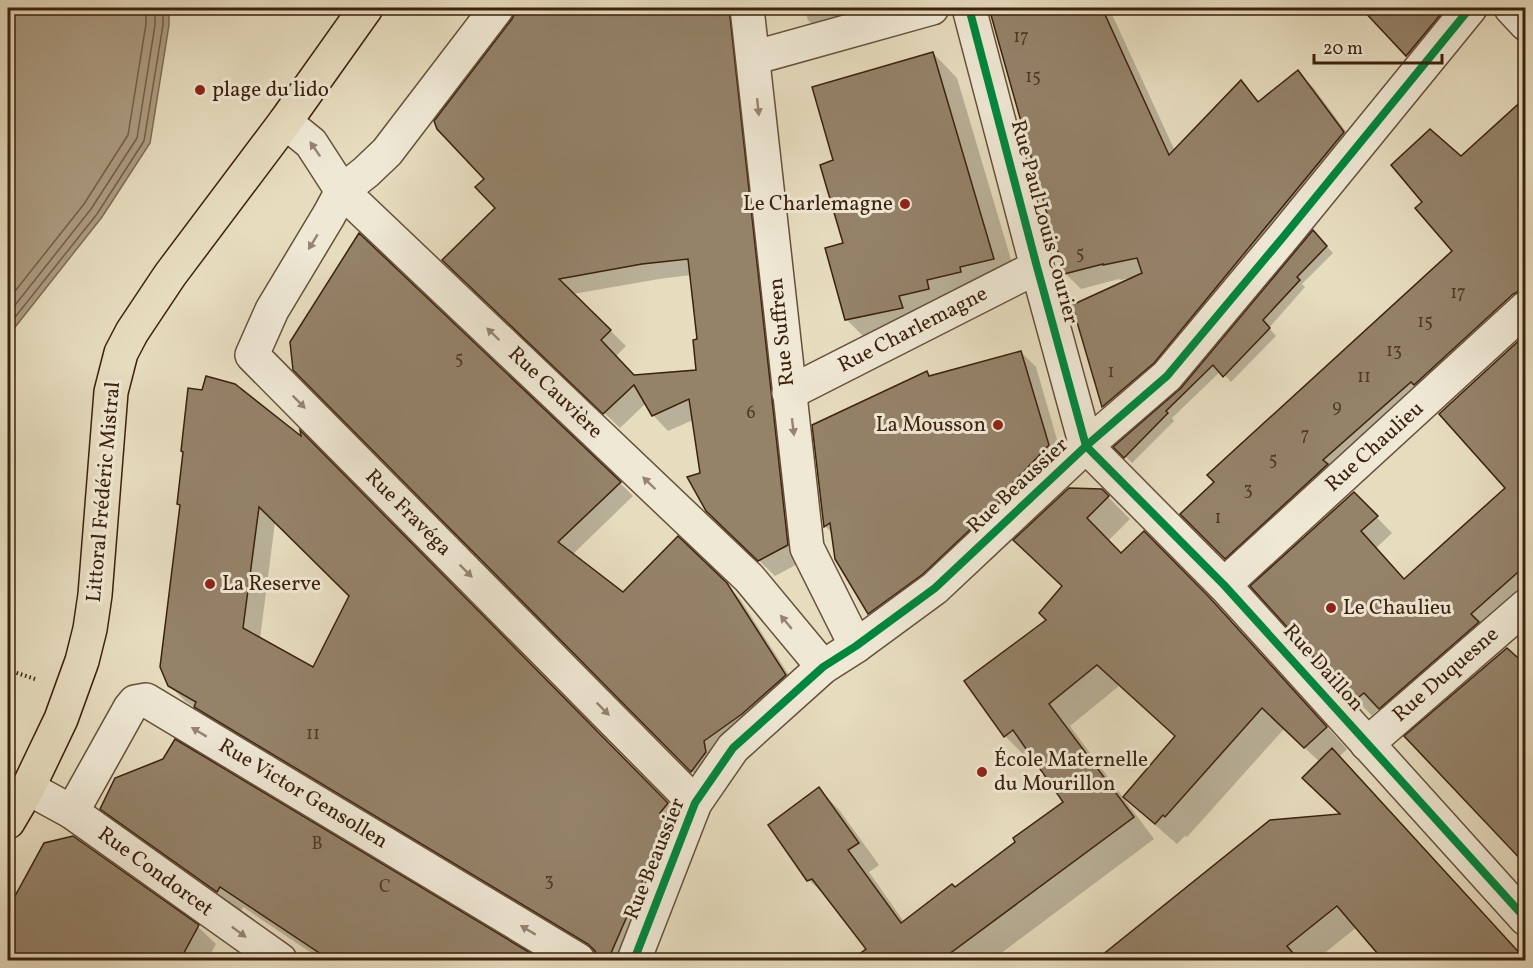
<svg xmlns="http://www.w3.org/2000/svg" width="1533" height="968" viewBox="0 0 1533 968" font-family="Vollkorn,serif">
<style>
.water{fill:#ac9c82;stroke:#7f6b53;stroke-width:1.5}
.shadow{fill:#0003;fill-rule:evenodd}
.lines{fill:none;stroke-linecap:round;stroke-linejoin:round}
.shore{stroke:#745e48;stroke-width:1.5}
.building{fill:#948269;stroke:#3c210d;stroke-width:1.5;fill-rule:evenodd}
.minor-casing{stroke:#665039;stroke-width:36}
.major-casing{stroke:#3c210d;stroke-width:36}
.path{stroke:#3c210d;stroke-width:4;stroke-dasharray:1.5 3;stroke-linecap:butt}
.minor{stroke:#efe8d5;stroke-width:33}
.major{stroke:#e6dcbe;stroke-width:33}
.cycleway-casing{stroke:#efe8d5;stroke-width:11}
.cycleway{stroke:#00873e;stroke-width:8}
.oneway{fill:#968471}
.poi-dot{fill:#8f2418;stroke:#efe8d5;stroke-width:2}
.labels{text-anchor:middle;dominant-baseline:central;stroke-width:6;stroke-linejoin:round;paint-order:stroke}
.number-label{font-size:18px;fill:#523924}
.poi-label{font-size:21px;fill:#3c210d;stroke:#efe8d5;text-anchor:start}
.street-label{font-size:21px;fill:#3c210d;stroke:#efe8d5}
</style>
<rect width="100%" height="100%" fill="#e6dcbe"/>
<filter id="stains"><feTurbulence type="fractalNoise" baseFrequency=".00333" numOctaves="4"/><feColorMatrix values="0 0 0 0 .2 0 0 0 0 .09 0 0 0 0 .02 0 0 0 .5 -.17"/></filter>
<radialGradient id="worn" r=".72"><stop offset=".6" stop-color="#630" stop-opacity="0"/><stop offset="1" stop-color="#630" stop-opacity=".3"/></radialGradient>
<!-- water -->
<polygon class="water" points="8,8 169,8 169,25 150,143 102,217 8,336"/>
<!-- shadow -->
<g class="shadow">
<path d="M518 8H754L803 561 775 576 724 527 702 475 693 420 668 431 653 415 646 403 620 428 460 276 497 208 486 179 513 20ZM691 275 698 340V371L634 376 615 357 626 346 573 294 659 279Z"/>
<polygon points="773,8 801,8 780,14"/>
<polygon points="804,8 921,8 823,36 808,20"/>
<polygon points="990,8 1109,8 1175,151 1241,82 1260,102 1298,72 1313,87 1359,149 1119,422 1103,407 1077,315 1132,278 1120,280 1119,279 1081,289 1065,273"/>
<polygon points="1363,8 1460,8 1421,69"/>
<polygon points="933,53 957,78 1018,283 871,344 847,320 844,244 835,161"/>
<polygon points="1526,99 1526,302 1239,571 1182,514 1454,251"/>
<polygon points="1313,232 1333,253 1302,284 1305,287 1269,328 1276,336 1231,382 1221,371 1172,418 1174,421 1132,463 1116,447 1182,389"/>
<polygon points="1526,336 1526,595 1396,724 1380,708 1372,716 1253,586 1354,494 1392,533 1376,548 1405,580 1507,488"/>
<polygon points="1021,352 1036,367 1063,460 884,628 869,613 833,534 825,526 928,378"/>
<polygon points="294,369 620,483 633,496 572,555 623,594 726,584 740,599 798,689 705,784"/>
<path d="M302 435 684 820 632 960H604L212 723 198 709 186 702 169 685 181 507 178 504 303 440ZM275 522 350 596 313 670 260 639Z"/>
<polygon points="1101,490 1130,519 1108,541 1121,555 1166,555 1232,622 1347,749 1339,757 1520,954 1514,960 1385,960 1357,927 1316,960 1098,960 1270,821 1343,816 1320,762 1284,729 1187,837 1185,836 1177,844 1147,818 1125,797 1176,737 1119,686 1070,726 1154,839 992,960 876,960 831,901 809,880 819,789 840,811 879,865 869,872 904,922 955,889 1017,843 1065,802 1032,754 1027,758 1005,736 966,681 1048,620 1063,586 1037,562"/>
<polygon points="176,741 540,960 322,960 243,907 240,913 123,830 101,808 164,761"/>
<polygon points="72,837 198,927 216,944 207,960 209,960 8,960 8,912 45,845"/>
</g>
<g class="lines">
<!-- shore -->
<g class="shore">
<polyline points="8,300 84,204 128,135 146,24 146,8"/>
<polyline points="8,314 91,209 137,138 155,25 155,8"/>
<polyline points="8,326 97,214 144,141 163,25 163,8"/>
</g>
</g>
<!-- building -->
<g class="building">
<path d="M517 8H729L788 545 758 561 706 511 687 477 700 473 689 399 652 416 634 385 603 414 442 260 495 208 475 187 484 179 437 129 434 121 512 19ZM688 259 697 339 693 340 696 370 634 375 601 340 611 330 559 279 642 264Z"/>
<polygon points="989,8 1102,8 1169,155 1241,80 1258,102 1298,70 1344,132 1154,363 1102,407 1072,305 1142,273 1137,258 1103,265 1103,264 1064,274"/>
<polygon points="1361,8 1446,8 1406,56"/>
<polygon points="933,52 994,259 960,267 961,272 927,280 929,289 899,296 903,308 845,320 825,248 843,243 820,165 833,160 812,87"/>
<polygon points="1526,97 1526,290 1521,290 1513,294 1414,385 1411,382 1323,460 1328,464 1225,559 1180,514 1214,482 1207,475 1452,251 1415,208 1422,202 1391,165 1430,129 1461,156"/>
<polygon points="1313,230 1327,246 1297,277 1300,280 1263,320 1270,328 1223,377 1213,365 1166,411 1168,413 1124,458 1113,447 1181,388"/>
<polygon points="359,233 621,482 558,542 623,592 678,536 727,583 786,675 742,714 704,741 706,752 691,772 293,370 290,342"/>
<polygon points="1526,334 1526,565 1471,614 1479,622 1379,709 1364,693 1354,701 1250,586 1354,492 1378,516 1361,531 1404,579 1505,488 1439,414"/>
<polygon points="1021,351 1049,445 1008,488 1014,488 923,574 868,614 835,559 830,523 824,527 812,425 927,371 929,376"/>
<path d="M206 376 235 384 301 436 300 430 668 803 660 813 668 822 608 960H597L595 951 588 944 194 707 196 702 168 686 160 667 180 505 177 504 183 452 181 451 188 388 202 390ZM259 507 349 596 313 667 243 628Z"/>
<polygon points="1069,488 1102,489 1109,496 1087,518 1121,553 1144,531 1210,598 1327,727 1304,748 1262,708 1165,817 1163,815 1155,824 1123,797 1175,736 1097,665 1049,704 1134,817 941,960 851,960 866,949 812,879 807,881 768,825 819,787 859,843 848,850 901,923 952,884 955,887 1015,842 1013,838 1063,802 1013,730 1004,737 964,681 1046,620 1039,613 1062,586 1013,540"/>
<polygon points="1507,648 1526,665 1526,865 1404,736"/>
<polygon points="175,739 542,960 330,960 220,887 217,892 100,809 115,778 163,759"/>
<polygon points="1332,748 1526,960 1383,960 1337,906 1287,946 1299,960 1096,960 1270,820 1340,814 1302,778"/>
<polygon points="73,836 199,925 180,960 8,960 8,909 44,843"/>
</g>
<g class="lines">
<!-- minor casing -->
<g class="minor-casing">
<g id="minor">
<polyline points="497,8 387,152 366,172 342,191 329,215 272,310 252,355 695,803"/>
<polyline points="747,8 807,548 856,646"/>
<polyline points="969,8 1037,267 1086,446 1224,585 1526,919"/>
<polyline points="1511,8 1526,24"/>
<polyline points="753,58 932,8"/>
<polyline points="285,122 311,143 342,191 749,578 823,667"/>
<polyline points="789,393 1037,267"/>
<polyline points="1224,585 1526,308"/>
<polyline points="1367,744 1526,606"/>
<polyline points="28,788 72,812 280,960"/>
<polyline points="72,812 130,708 135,702 146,700 578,960"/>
<polyline points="634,960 695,803 733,748 823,667 856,646 935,588 1086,446 1167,376 1284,236 1470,8"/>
</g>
</g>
<!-- major casing -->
<g class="major-casing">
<polyline id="major" points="8,822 28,788 61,719 82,661 90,629 95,595 111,392 121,353 132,332 170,275 285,122 366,8"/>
</g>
<!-- path -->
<polyline class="path" points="8,670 35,679"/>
<!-- minor -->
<use href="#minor" class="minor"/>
<!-- major -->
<use href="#major" class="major"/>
<!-- cycleway casing -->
<g class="cycleway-casing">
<g id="cycleway">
<polyline points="969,8 1037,267 1086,446 1224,585 1526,919"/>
<polyline points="634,960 695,803 733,748 823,667 856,646 935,588 1086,446 1167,376 1284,236 1470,8"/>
</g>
</g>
<!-- cycleway -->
<use href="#cycleway" class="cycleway"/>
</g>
<!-- one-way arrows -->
<defs><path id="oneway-solid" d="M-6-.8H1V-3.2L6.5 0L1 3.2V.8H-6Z" transform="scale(1.5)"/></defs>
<g class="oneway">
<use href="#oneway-solid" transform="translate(758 107) rotate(84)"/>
<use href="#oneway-solid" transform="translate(315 149) rotate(-125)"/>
<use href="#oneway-solid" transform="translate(313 242) rotate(121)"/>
<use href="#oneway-solid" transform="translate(493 334) rotate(-136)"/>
<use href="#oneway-solid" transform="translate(299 402) rotate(45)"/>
<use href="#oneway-solid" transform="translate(793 427) rotate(83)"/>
<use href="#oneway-solid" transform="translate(649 483) rotate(-136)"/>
<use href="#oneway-solid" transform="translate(466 571) rotate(45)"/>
<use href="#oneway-solid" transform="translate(786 622) rotate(-130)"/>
<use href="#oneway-solid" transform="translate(603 709) rotate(45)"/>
<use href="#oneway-solid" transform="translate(199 732) rotate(-149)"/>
<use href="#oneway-solid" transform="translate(528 930) rotate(-149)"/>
<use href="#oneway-solid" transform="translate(239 932) rotate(36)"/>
</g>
<!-- markers -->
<g class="poi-dot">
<circle cx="200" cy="90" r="6"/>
<circle cx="905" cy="204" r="6"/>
<circle cx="998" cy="425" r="6"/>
<circle cx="210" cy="584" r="6"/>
<circle cx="1331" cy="608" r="6"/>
<circle cx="982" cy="772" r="6"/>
</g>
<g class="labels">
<!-- number labels -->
<g class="number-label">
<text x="1021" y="37">17</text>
<text x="1033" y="77">15</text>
<text x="1080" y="254">5</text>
<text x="1458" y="293">17</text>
<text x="1425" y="322">15</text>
<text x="1394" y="351">13</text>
<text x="459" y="359">5</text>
<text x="1111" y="372">1</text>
<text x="1364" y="377">11</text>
<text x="1337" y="407">9</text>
<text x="751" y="413">6</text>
<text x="1305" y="435">7</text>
<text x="1273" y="460">5</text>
<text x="1248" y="490">3</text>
<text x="1218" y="518">1</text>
<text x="313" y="734">11</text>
<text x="317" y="844">B</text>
<text x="549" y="881">3</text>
<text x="385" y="887">C</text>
</g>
<!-- poi labels -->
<g class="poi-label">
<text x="212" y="90">plage du lido</text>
<text x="893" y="204" text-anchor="end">Le Charlemagne</text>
<text x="986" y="425" text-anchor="end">La Mousson</text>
<text x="222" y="584">La Reserve</text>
<text x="1343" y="608">Le Chaulieu</text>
<text x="994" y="760">École Maternelle<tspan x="994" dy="24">du Mourillon</tspan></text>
</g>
<!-- street labels -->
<g class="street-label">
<text transform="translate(1044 222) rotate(75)">Rue Paul Louis Courier</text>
<text transform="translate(913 330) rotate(-27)">Rue Charlemagne</text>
<text transform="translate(782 332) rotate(-96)">Rue Suffren</text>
<text transform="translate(555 393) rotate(44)">Rue Cauvière</text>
<text transform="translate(1375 447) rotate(-42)">Rue Chaulieu</text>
<text transform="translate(1018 486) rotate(-43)">Rue Beaussier</text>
<text transform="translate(104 492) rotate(-85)">Littoral Frédéric Mistral</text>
<text transform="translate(408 513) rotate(45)">Rue Fravéga</text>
<text transform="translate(1323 668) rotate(48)">Rue Daillon</text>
<text transform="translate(1446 675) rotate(-41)">Rue Duquesne</text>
<text transform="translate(303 794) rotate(31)">Rue Victor Gensollen</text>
<text transform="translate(655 859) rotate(-68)">Rue Beaussier</text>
<text transform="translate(155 872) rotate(36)">Rue Condorcet</text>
</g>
</g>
<!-- margin -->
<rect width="1533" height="968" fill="none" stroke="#e6dcbe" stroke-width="30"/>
<rect x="9" y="9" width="1515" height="950" fill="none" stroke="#3c210d" stroke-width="3"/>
<rect x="15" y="15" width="1503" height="938" fill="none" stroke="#3c210d" stroke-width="1.5"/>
<!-- scale -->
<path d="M1314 54v9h128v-9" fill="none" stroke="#3c210d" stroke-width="3"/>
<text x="1323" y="54" font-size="18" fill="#3c210d" stroke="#efe8d5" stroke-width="4.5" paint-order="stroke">20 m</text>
<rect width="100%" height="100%" filter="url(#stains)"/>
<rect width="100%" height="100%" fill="url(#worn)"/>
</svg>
